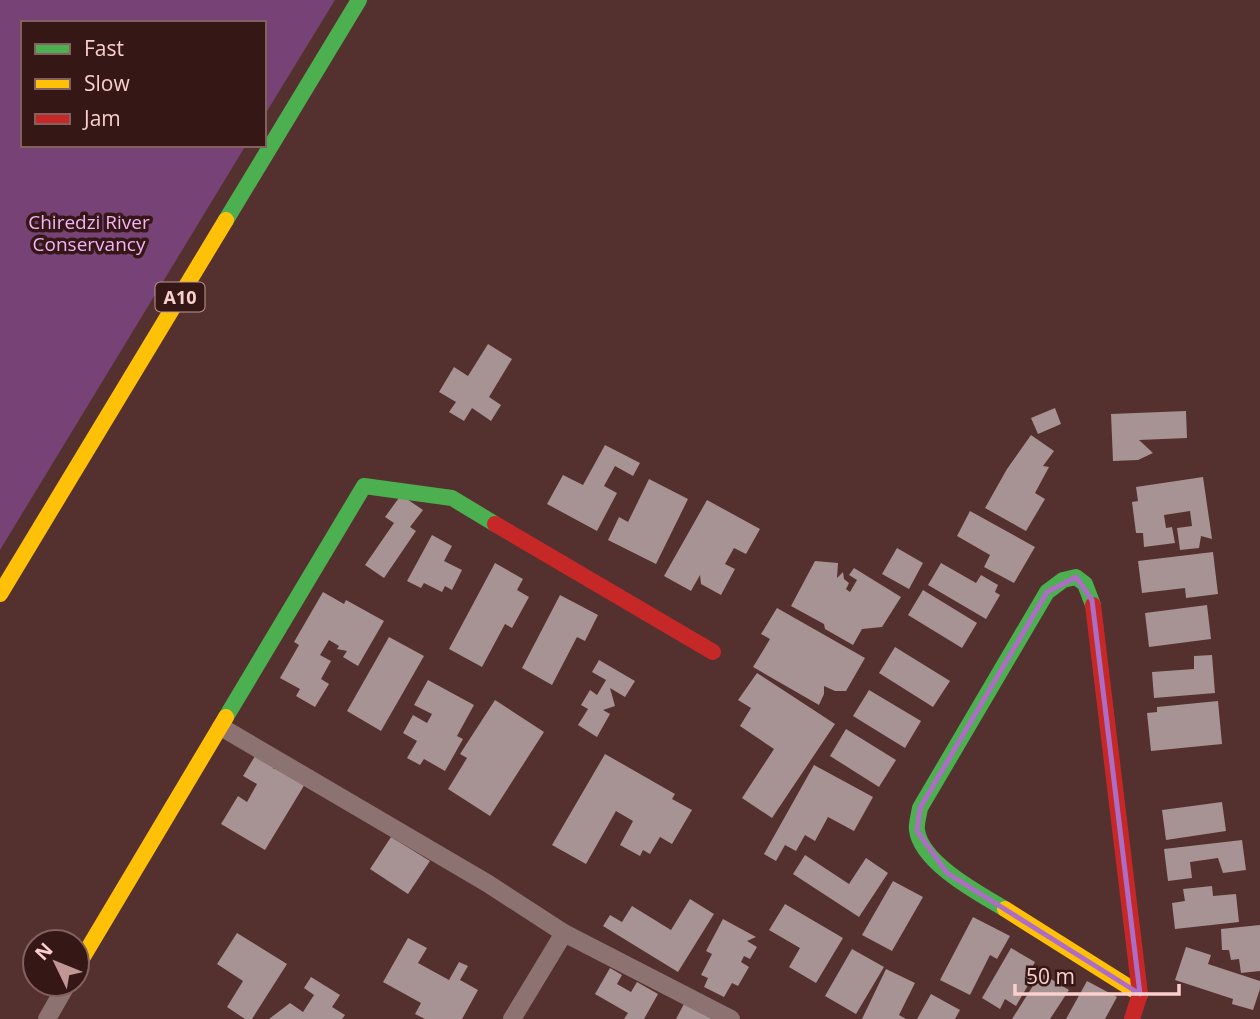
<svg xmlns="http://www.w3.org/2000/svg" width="1260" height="1019" viewBox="0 0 1260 1019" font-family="'Open Sans',sans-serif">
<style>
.green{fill:#774377}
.building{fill:#a79393}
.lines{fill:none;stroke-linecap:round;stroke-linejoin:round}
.street{stroke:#8c7270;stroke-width:18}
.fast{stroke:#4caf50;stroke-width:16}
.slow{stroke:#ffc107;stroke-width:16}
.jam{stroke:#c62828;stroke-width:16}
.marked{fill:none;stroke:#ae6dc4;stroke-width:5;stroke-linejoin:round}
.labels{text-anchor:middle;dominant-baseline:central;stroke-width:7;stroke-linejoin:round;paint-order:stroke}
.shield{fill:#351716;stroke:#bf9895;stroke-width:2}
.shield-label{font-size:18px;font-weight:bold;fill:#facfcc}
.park-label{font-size:19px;fill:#f3b2f9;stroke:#351716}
</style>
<rect width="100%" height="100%" fill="#54302f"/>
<!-- green -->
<polygon class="green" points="0,0 335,0 264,116 264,23 23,23 23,145 246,145 0,550"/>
<!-- building -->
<g class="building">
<polygon points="488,344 512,359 489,397 501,405 491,421 472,408 464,421 449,412 456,402 439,392 454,367 468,376"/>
<polygon points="1055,408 1061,424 1038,434 1031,418"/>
<polygon points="1186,411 1187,438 1139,440 1153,453 1138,460 1113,461 1111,414"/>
<polygon points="1031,435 1054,451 1043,466 1049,467 1035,493 1045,499 1026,531 985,508 1007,469"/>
<polygon points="605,445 640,463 633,476 615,466 604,486 617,493 597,531 547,504 563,475 583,485"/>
<polygon points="1203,477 1212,539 1201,536 1199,548 1180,550 1177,528 1192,526 1190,511 1164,515 1166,528 1172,527 1175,543 1144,547 1143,533 1136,533 1132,502 1138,501 1136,487"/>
<polygon points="649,479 688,499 656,564 608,540 619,517 628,522"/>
<polygon points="401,495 423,510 410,527 416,531 384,578 365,565 394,523 385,517"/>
<polygon points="707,500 760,529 746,554 734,548 725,564 735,569 721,595 701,584 700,575 691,591 664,576"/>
<polygon points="970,511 1035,547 1014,583 984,567 990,555 957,536"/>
<polygon points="432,535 452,546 444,561 462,570 452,590 445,586 442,592 424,583 421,588 407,581"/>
<polygon points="897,548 923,563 909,589 882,574"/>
<polygon points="1213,552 1218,594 1186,598 1185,588 1142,593 1138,561"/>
<polygon points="815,561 838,563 837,578 843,572 844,579 849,583 846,589 850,592 857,580 849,575 854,568 901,597 882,627 862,629 853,645 825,629 824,624 791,606"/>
<polygon points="495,563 523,579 517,590 529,597 512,628 505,624 482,667 449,649"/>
<polygon points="941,563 976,583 981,575 998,585 995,592 1000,595 986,619 928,585"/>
<polygon points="923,590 977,623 962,648 908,615"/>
<polygon points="323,592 344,604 346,600 384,621 358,666 343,657 347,651 337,649 339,646 329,640 320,655 331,661 321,679 329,684 315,707 296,696 300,689 280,678 299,645 294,642"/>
<polygon points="560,595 598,615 585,641 577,637 552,685 522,668"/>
<polygon points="1207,605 1211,639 1149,647 1145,613"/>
<polygon points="777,608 865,658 846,691 835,691 824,686 824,694 819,705 753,667 770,639 761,634"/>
<polygon points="389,637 424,656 381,731 347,711"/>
<polygon points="895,647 950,681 933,707 879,673"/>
<polygon points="1212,655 1215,693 1154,698 1152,672 1194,669 1194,656"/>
<polygon points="599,660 635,681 625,697 610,688 615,706 603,710 610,714 597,737 578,725 588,709 581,705 590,690 597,695 606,680 592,672"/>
<polygon points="757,673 835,724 772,818 742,798 774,749 740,726 751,708 738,700"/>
<polygon points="428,680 474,705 457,736 463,739 445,771 424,759 420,765 407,758 417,741 403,733 413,715 427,723 432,714 414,705"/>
<polygon points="869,690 921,721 905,748 853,716"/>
<polygon points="495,700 544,732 490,816 448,789 467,758 460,754"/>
<polygon points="1218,701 1222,744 1151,751 1147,713 1157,712 1157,707"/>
<polygon points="846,729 896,760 879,787 830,756"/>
<polygon points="605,754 675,794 672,799 692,810 672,844 660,837 650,854 643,850 640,856 620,845 633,821 616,811 586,864 552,845"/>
<polygon points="255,756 278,764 273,769 290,768 308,779 265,850 221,824 238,796 247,802 257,784 243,776"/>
<polygon points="814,765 873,797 854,831 828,817 815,841 805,835 796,851 785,845 776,861 764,854"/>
<polygon points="1222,802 1226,831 1166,840 1162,810"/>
<polygon points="391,837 430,861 408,894 370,869"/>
<polygon points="1242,840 1246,870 1223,873 1218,858 1190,862 1192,878 1168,881 1164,849"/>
<polygon points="805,855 849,884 866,858 888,873 859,917 793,874"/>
<polygon points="893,881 923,897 892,951 862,935"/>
<polygon points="1212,886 1213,896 1236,894 1239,922 1175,929 1172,903 1185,901 1183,889"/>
<polygon points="690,899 714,914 678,972 603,926 610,915 622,922 632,906 671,930"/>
<polygon points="785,904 843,938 816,983 789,967 800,948 769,930"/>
<polygon points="973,917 1010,936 997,959 990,955 970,995 940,980"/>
<polygon points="723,919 756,937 747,941 757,947 750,959 744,956 741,962 749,967 738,986 732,983 724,997 704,987 708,978 701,975 712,954 706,951"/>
<polygon points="1260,925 1260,971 1241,973 1239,959 1231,960 1229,950 1222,950 1221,929"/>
<polygon points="237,933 287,964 252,1019 245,1019 227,1007 243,981 217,964"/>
<polygon points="408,938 427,948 418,963 449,980 459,962 468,966 460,980 478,990 462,1019 425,1019 415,1014 421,1003 383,982"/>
<polygon points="1186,947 1211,955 1208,964 1260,981 1260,989 1253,1010 1232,1004 1233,999 1175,980"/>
<polygon points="1011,948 1035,962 1029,973 1034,975 1016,1006 1005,999 1000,1009 982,998"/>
<polygon points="852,949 884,967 856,1014 825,996"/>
<polygon points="610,968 622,975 617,984 631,992 637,982 658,994 644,1019 624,1019 628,1013 595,994"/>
<polygon points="886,969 915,983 899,1015 906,1019 862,1019"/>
<polygon points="1041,973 1069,990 1050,1019 1012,1019"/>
<polygon points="311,977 340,995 332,1007 345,1015 342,1019 269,1019 290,1003 303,1012 314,995 304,988"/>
<polygon points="1087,981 1117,997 1105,1019 1066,1019"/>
<polygon points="931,994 960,1010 955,1019 917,1019"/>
<polygon points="685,1002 716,1019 676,1019"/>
</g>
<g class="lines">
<!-- street -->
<g class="street">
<polyline points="221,727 487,883 564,933 731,1019"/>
<polyline points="47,1019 67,984"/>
<polyline points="512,1019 564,933"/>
</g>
<!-- fast -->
<g class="fast">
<polyline points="226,220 359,0"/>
<polyline points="226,717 364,486 452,498 495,524"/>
<path d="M1005 909C980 894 921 863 917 830 916 823 919 815 920 808L1047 592 1063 580 1076 577 1085 584 1093 605"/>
</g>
<!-- slow -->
<g class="slow">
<polyline points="0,594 226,220"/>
<polyline points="1005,909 1140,994"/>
<polyline points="77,967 226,717"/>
</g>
<!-- jam -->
<g class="jam">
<polyline points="495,524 713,652"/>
<polyline points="1093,605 1140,994 1132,1019"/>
</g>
</g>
<!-- marked area -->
<path class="marked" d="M1076 577 1092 600 1140 994 947 873 917 831 920 808 1047 592Z"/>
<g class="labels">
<!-- shield labels -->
<rect class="shield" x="155.5" y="282.5" width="49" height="29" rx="5"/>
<g class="shield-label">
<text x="180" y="297">A10</text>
</g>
<!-- park labels -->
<g class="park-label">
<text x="89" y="222">Chiredzi River<tspan x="89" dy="22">Conservancy</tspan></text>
</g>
</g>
<!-- legend -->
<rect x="21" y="21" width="245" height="126" fill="#351716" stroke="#84615f" stroke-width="2"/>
<rect x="35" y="44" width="35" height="10" fill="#4caf50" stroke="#84615f" stroke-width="2"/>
<text x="84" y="56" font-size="21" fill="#facfcc">Fast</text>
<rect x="35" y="79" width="35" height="10" fill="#ffc107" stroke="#84615f" stroke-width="2"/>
<text x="84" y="91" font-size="21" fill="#facfcc">Slow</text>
<rect x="35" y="114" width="35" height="10" fill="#c62828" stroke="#84615f" stroke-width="2"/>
<text x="84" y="126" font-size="21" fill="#facfcc">Jam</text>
<!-- north arrow -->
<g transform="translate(56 963) rotate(313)"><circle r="33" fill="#351716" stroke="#84615f" stroke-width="2"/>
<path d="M0-5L12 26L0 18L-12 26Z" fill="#c09795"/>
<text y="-10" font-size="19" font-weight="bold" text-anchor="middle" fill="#facfcc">N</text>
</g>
<!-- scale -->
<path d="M1015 984v10h164v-10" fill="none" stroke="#facfcc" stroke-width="3.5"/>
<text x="1026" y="984" font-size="21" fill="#facfcc" stroke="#351716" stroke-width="5" paint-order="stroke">50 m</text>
</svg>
